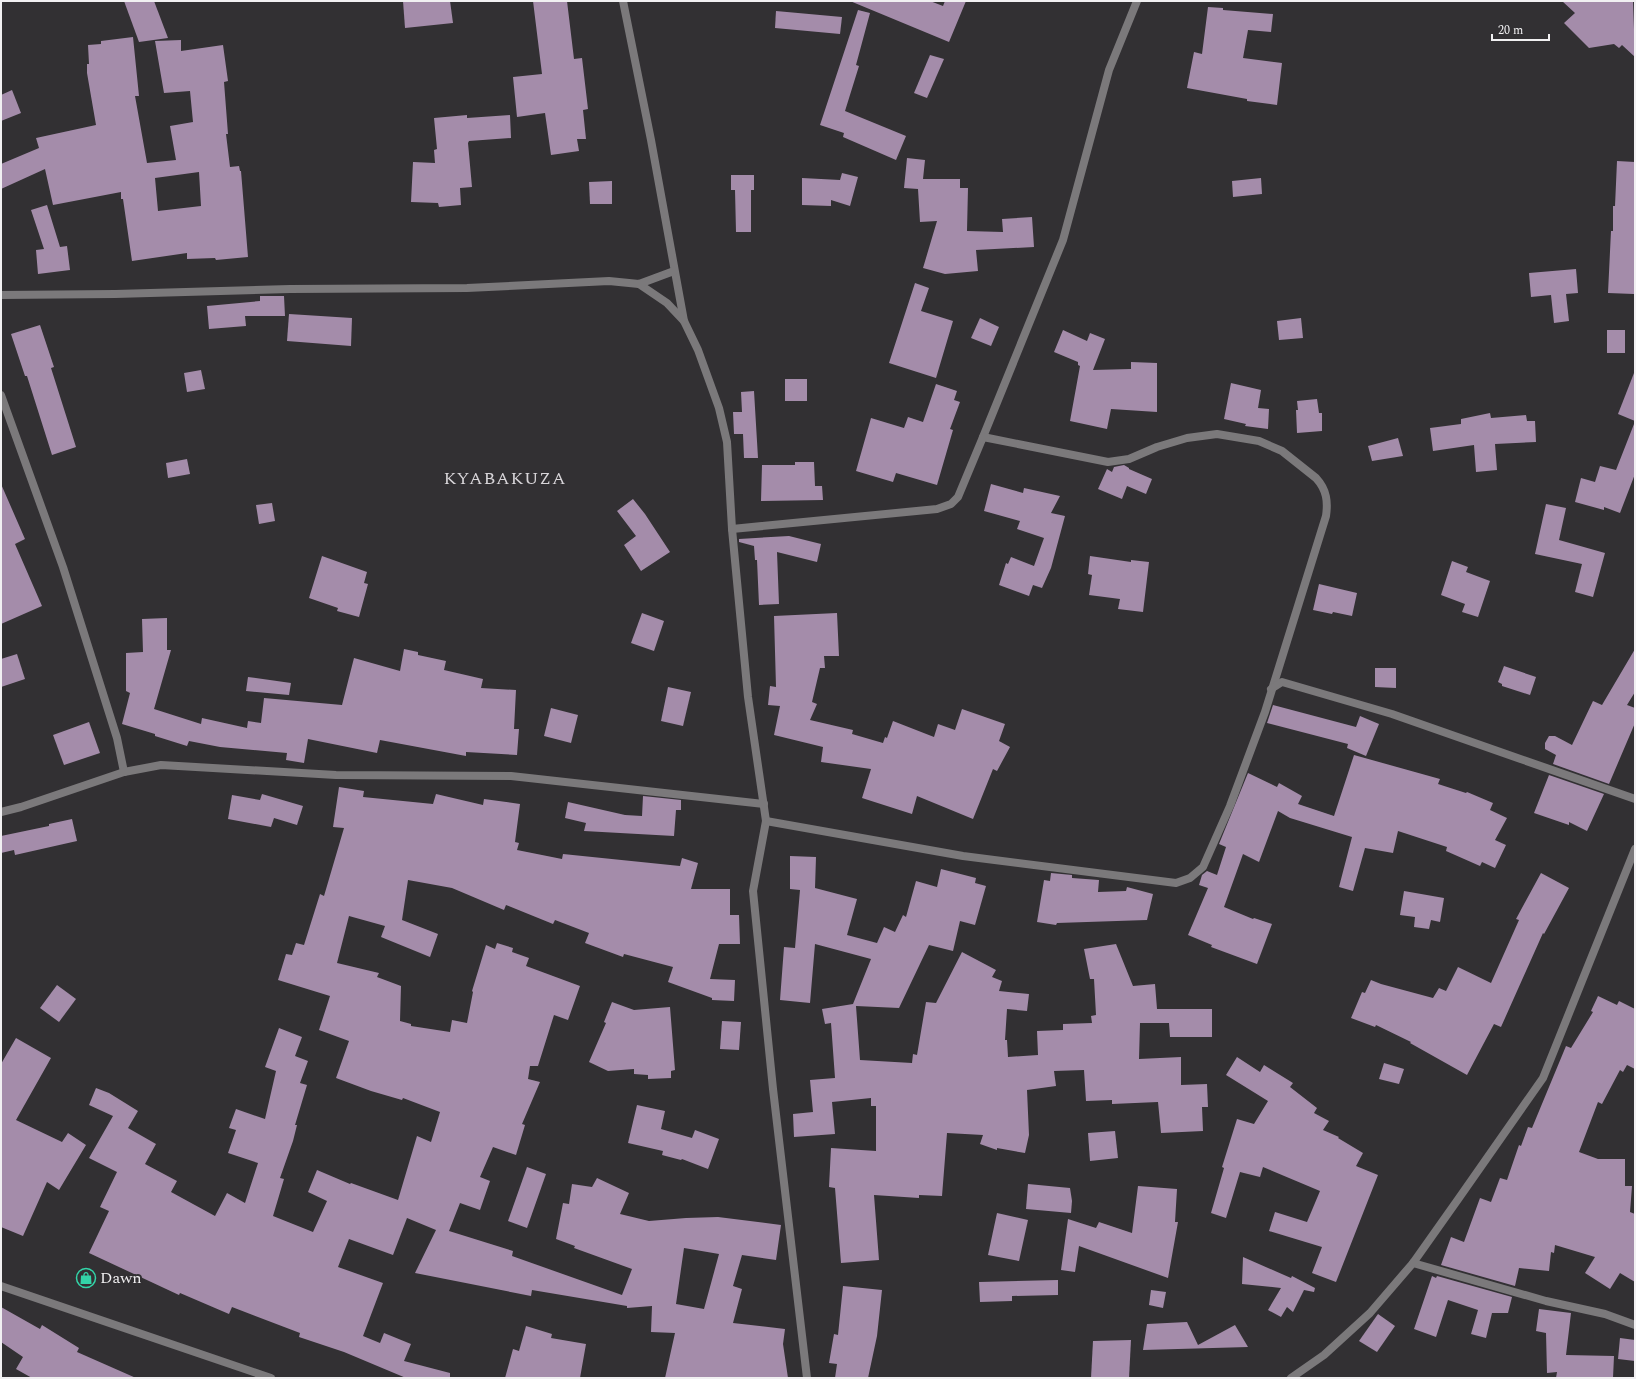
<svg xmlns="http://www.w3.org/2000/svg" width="1636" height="1379" viewBox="0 0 1636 1379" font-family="Spectral,serif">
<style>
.building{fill:#a48caa;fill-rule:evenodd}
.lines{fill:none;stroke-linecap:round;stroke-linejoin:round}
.minor{stroke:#7b797b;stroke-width:8}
.tertiary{stroke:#7b797b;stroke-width:8}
.labels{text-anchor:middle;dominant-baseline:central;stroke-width:4;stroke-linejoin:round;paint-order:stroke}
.poi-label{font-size:16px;fill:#f1f0f2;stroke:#323033;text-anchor:start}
.quarter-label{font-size:18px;letter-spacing:1px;fill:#d7d4d8;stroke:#323033}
</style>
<rect width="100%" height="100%" fill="#323033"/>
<!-- building -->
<g class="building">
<polygon points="124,1 154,1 168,38 139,42"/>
<polygon points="403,1 450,1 453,23 405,28"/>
<polygon points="533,1 567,1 574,59 582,58 588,109 583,110 586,139 577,139 579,151 551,155 545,113 517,117 513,77 542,74"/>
<polygon points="850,1 930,1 943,6 945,1 966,1 949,42"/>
<polygon points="1562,1 1633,1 1635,57 1622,45 1619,48 1614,44 1589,48 1564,23 1575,13"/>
<polygon points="1208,7 1223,8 1223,10 1273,14 1271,32 1248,30 1243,58 1282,63 1277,105 1247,101 1247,99 1187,88 1194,52 1202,54"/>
<polygon points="858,10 870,13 856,65 859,66 845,111 906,136 896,160 843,137 844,133 820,125"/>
<polygon points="776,11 842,17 840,34 775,28"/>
<path d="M133 37 139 96H135L147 163 176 160 170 126 193 122 190 91 164 93 155 41 181 40V51L223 45 228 81 224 82 228 134H226L230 167 239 166 240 171H241L248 257 216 260 215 258 187 259V253L132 261 123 199H121V192L53 205 45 169 1 189V164L39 148 36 138 96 125 87 73V64H89L88 45 101 44V41ZM199 172 201 206 158 211 155 178Z"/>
<polygon points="930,55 944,59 927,98 914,93"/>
<polygon points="12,90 21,113 1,121 1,95"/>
<polygon points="467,115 467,118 510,115 511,138 469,141 468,143 472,187 460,188 461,205 439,207 438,203 411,202 413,162 435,163 434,150 437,149 434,118"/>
<polygon points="907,158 925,160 923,179 960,179 960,188 968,188 967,231 1003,232 1002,219 1032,217 1034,247 976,250 978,271 945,274 923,268 937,221 920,222 918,189 904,188"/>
<polygon points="1617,161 1635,162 1634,294 1608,293 1611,231 1613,231 1613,206 1615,206"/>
<polygon points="842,173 858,177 850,206 831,200 831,206 802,205 802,178 840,180"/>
<polygon points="731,175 754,175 754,190 751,190 751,232 736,232 735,190 731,190"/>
<polygon points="1261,178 1262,194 1233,197 1232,181"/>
<polygon points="612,181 612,204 590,204 589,182"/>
<polygon points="47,205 60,247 67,246 70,270 38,274 36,250 44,249 31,210"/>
<polygon points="1576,269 1578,293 1566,294 1569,321 1554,323 1551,295 1531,297 1529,273"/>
<polygon points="915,283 929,288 921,311 953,321 936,378 889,363"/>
<polygon points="260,296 284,296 285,316 245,316 246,326 209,329 207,306 260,301"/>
<polygon points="289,314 352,318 351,346 287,341"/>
<polygon points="980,318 999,327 991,346 971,338"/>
<polygon points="1301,318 1303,338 1279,340 1277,321"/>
<polygon points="40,325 54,367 51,368 76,447 52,455 27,376 25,376 11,334"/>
<polygon points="1063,330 1087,341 1090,333 1105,339 1093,370 1131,369 1131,362 1157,363 1157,412 1111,409 1107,429 1070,421 1080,366 1078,365 1078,362 1054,352"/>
<rect x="1607" y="330" width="18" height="23"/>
<polygon points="201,370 205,389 187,392 184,373"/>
<polygon points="1634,373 1635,373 1635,421 1618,414"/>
<rect x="785" y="379" width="22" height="22"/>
<polygon points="1231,383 1261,390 1258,408 1269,409 1268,429 1245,426 1246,424 1224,419"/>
<polygon points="936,384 957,391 954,400 960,402 950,429 953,430 937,485 896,473 893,482 856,471 871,418 904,428 908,417 923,422"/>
<polygon points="754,391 758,458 744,458 743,434 734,434 733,412 742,412 741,392"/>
<polygon points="1317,399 1319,413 1322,413 1322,431 1297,433 1296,410 1298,410 1297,401"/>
<polygon points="1490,413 1491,418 1526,415 1527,421 1535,421 1536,442 1495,444 1497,470 1476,472 1474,445 1433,451 1430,428 1461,424 1461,419"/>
<polygon points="1634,424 1635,474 1620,513 1604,507 1604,510 1575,502 1581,478 1595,482 1600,466 1616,470"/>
<polygon points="1398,438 1403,456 1372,461 1368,446"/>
<polygon points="187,459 190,474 168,478 166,463"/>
<polygon points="795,462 814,462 815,486 822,486 823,500 761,501 762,465 795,465"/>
<polygon points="1124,465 1129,468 1129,469 1152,479 1146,494 1127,486 1122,499 1098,489 1107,469 1112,472 1114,467"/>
<polygon points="1,484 25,539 15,544 42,606 1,624"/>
<polygon points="991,484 1023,493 1024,488 1060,496 1051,513 1065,516 1051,568 1042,588 1033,585 1029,596 999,585 1006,563 1008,564 1011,557 1034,566 1044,538 1017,529 1020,521 984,511"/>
<polygon points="633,499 645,514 670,552 641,571 624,545 636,536 617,511"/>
<polygon points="272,503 275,521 259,524 256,505"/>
<polygon points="1546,504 1566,508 1559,540 1605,553 1593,597 1575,592 1582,564 1535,554"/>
<polygon points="789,536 821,544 817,562 777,552 779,604 759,605 757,560 755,560 754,546 739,542 739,539"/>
<polygon points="322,556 367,572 364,583 368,584 359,617 337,611 338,608 309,598"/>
<polygon points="1090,556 1131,562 1131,560 1149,562 1143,612 1118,609 1120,599 1089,595 1092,575 1088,574"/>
<polygon points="1452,561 1468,567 1466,572 1490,581 1478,617 1462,612 1465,604 1441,595"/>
<polygon points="1319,584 1357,593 1352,616 1333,612 1332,614 1313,610"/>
<polygon points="642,613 664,621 654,651 631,643"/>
<polygon points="837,613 839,656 824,656 825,668 820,668 812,702 817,704 810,720 853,730 852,734 883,743 885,737 887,738 893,721 934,737 938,724 955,730 962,709 1005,724 999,741 1010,747 997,771 993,769 973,819 917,796 912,814 862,798 871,769 821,762 823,747 774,735 780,706 768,705 770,686 776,687 774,616"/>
<polygon points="167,618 167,650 171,650 154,709 201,724 202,718 247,728 248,721 261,723 264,698 342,705 354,658 400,671 404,649 418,652 418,655 446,661 444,670 483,679 481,688 516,690 514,729 519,729 517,755 466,752 466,756 380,740 377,753 308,739 304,763 286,760 287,753 220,747 189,741 187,746 155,736 155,734 122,724 130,693 126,691 126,653 143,652 142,619"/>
<polygon points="1635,649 1635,692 1627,705 1635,708 1635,723 1609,784 1553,764 1556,755 1545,749 1545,743 1549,736 1555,736 1572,745 1593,701 1602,705"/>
<polygon points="17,654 25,679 1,687 1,659"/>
<polygon points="1504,666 1536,677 1530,695 1502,686 1502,684 1498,682"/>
<polygon points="1375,668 1396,668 1396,688 1375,687"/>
<polygon points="248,677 291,683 289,695 246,691"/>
<polygon points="668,687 691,692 683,726 661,721"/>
<polygon points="1273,705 1356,727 1360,716 1379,724 1366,756 1347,748 1348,744 1267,723"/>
<polygon points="551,708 578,715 571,743 544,736"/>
<polygon points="89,722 100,753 64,765 53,735"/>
<polygon points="1354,755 1440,779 1438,784 1466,793 1467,792 1493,803 1490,810 1507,818 1495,840 1506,845 1495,868 1482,862 1480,866 1446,851 1447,847 1398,831 1393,853 1365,848 1353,891 1339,887 1352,837 1290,818 1278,811 1259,862 1243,854 1224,907 1253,919 1254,918 1272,924 1257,964 1211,947 1212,945 1188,935 1208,888 1199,885 1202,875 1207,871 1217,875 1226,847 1219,844 1248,773 1277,787 1279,783 1302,796 1298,804 1334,816"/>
<polygon points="1549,775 1604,794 1587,831 1569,822 1569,825 1534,813"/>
<path d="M339 787 364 791 363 797 433 804 436 794 483 805 484 799 520 804 515 842 519 843 517 850 562 859 563 854 680 866 682 858 698 863 691 889H730V915H739L740 944H719L710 979 735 980 734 1001 712 1000V998L668 982 673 967 624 954 623 957 585 943 589 933 555 920 553 924 506 905 504 910 452 888 408 880 402 920 438 934 430 957 381 937 385 926 349 916 337 963 379 973 377 977 401 986 400 1021 411 1024V1026L450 1032 452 1020 467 1023 473 992 472 991 486 945 495 949 497 943 513 948 512 952 529 958 526 966 580 986 568 1020 554 1015 538 1066H530L528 1079 540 1082 522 1124 525 1125 516 1155 493 1147 480 1177 490 1181 480 1210 460 1203 449 1231 513 1251 512 1256 622 1295 632 1269 574 1248 575 1246 556 1239 563 1203 569 1204 572 1184 592 1187 597 1178 629 1193 620 1214 649 1221 686 1218 718 1217 781 1225 776 1260 742 1255 733 1286 742 1289 733 1323 785 1329 783 1344 788 1378H665L675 1333 651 1332 652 1306 627 1308V1306L532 1290 531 1296 415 1273 436 1230 407 1218 393 1255 349 1239 338 1267 383 1283 363 1336 380 1343 384 1333 411 1344 404 1361 450 1373V1378H406L344 1352 299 1337 300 1333 232 1307 229 1314 180 1293 179 1295 89 1253 109 1211 100 1207 117 1172 89 1158 113 1116 89 1105 96 1088 109 1093 138 1111 128 1128 156 1144 145 1164 177 1181 171 1192 215 1216 227 1193 245 1203 258 1163 228 1153 236 1130 229 1128 236 1109 265 1119 276 1071 265 1067 279 1028 302 1037 295 1056 308 1061 300 1083 307 1085 295 1125H297L293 1141 280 1178 284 1179 273 1216 313 1232 327 1201 308 1192 317 1170 350 1184 351 1183 398 1200 417 1136 431 1142 440 1112 403 1098 402 1100 371 1091 336 1078 349 1041 319 1030 330 996 278 980 286 954 292 955 296 943 304 945 320 894 324 896 344 828 333 827ZM684 1248 719 1254 704 1309 676 1304Z"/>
<polygon points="262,794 303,806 297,825 274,818 271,827 228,819 232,795 260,800"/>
<polygon points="643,796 681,800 681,810 676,810 674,836 584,831 586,823 565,818 568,802 625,815 642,816"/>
<polygon points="72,819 77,841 15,855 14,850 1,853 1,836 49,826 49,824"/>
<polygon points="790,856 816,857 815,888 857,899 847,935 877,943 884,927 895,932 903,915 906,917 916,881 937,887 941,869 976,878 975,883 986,886 975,925 960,921 953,951 929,945 899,1008 856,1006 860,1060 912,1063 913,1054 917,1055 926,1002 936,1003 962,952 996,970 992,977 1002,981 999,991 1029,994 1027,1011 1007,1009 1005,1040 1007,1040 1008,1057 1038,1055 1037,1031 1063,1030 1063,1024 1092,1023 1091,1016 1096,1015 1094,979 1090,979 1084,949 1116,944 1133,986 1155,984 1157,1009 1212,1009 1212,1037 1170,1037 1169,1023 1140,1023 1139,1059 1181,1057 1181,1085 1207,1084 1208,1107 1202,1107 1203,1131 1161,1133 1158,1102 1112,1104 1112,1100 1086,1101 1084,1070 1054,1071 1056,1086 1027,1090 1029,1135 1025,1153 997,1148 997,1150 980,1144 983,1135 947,1133 942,1196 919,1195 919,1198 874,1195 879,1260 841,1263 835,1188 829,1187 831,1148 876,1151 876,1106 871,1106 871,1098 832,1102 835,1134 794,1137 793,1114 813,1112 810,1080 835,1078 831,1023 825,1024 822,1009 853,1004 871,959 815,944 810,1003 780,1000 784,947 795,948 800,890 790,889"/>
<polygon points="1051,873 1072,875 1072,878 1099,880 1098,892 1126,891 1127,887 1153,894 1147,920 1057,923 1056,925 1037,922 1044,880 1050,881"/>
<polygon points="1541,873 1569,888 1544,934 1543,933 1501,1027 1494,1024 1467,1075 1410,1043 1411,1042 1376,1025 1375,1027 1351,1018 1362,992 1365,993 1371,980 1381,984 1433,998 1439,988 1446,991 1458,967 1491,983 1519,920 1516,919"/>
<polygon points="1404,891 1444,898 1440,922 1431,920 1429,929 1414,927 1415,917 1400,915"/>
<polygon points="57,985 76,999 59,1022 40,1008"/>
<polygon points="1598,996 1617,1005 1619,1001 1635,1009 1635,1069 1627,1065 1623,1072 1620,1070 1602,1104 1598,1102 1579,1152 1598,1159 1625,1159 1625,1186 1632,1186 1630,1212 1635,1214 1635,1282 1620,1273 1610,1289 1585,1273 1595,1257 1555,1245 1554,1253 1551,1252 1549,1271 1519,1268 1515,1286 1441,1265 1451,1237 1464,1242 1480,1198 1491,1202 1500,1178 1507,1180 1519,1145 1521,1146 1528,1127 1532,1128 1566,1046 1571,1048 1593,1012 1591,1011"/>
<polygon points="612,1002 634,1010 670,1007 675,1070 671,1071 671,1078 648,1079 648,1075 634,1074 634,1069 608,1071 589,1062 606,1023 604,1022"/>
<polygon points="722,1021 741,1022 739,1050 720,1049"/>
<polygon points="16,1038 51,1058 16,1120 62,1142 68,1133 86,1145 59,1190 47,1182 23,1236 1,1227 1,1064"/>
<polygon points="1237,1057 1260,1072 1264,1065 1293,1083 1290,1087 1317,1108 1314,1113 1329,1121 1323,1130 1339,1137 1338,1138 1363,1153 1356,1166 1378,1175 1336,1282 1312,1273 1322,1247 1269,1231 1275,1212 1307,1222 1320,1191 1263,1167 1260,1177 1240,1172 1226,1218 1211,1213 1224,1168 1222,1167 1237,1119 1254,1124 1268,1101 1226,1075"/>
<polygon points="1384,1063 1404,1069 1399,1084 1379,1079"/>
<polygon points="637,1105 665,1111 661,1129 692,1138 695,1130 719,1139 708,1169 682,1159 681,1160 662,1155 663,1151 628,1143"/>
<polygon points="1115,1131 1118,1158 1090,1161 1088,1133"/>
<polygon points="527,1167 546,1174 527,1228 508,1221"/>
<polygon points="1028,1184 1070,1188 1072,1201 1071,1213 1026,1209"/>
<polygon points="1138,1186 1177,1189 1175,1222 1178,1222 1168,1278 1079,1246 1075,1272 1061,1270 1068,1219 1096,1228 1099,1222 1132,1233"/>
<polygon points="997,1213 1028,1220 1019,1261 988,1255"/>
<polygon points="1243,1257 1291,1278 1292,1276 1315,1288 1314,1292 1304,1290 1293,1312 1287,1307 1281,1317 1268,1310 1281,1288 1242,1284"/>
<polygon points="1432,1276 1436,1278 1437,1276 1512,1297 1508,1313 1492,1313 1486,1338 1471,1334 1478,1310 1448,1300 1436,1337 1414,1329"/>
<polygon points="1058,1280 1058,1295 1012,1296 1012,1301 980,1302 979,1282"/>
<polygon points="843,1286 882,1290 877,1336 868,1378 835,1378 837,1364 829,1363 834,1334 838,1335"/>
<polygon points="1151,1290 1166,1292 1163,1308 1149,1305"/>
<polygon points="1,1307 40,1329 42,1325 79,1348 77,1352 136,1378 32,1378 16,1369 23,1357 1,1342"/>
<polygon points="1539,1309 1571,1313 1566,1355 1614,1356 1613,1378 1556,1378 1557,1372 1547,1373 1546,1333 1536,1331"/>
<polygon points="1378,1314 1395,1326 1377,1352 1359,1341"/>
<polygon points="1187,1322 1198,1345 1235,1325 1248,1347 1143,1350 1147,1324"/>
<polygon points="526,1326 552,1334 551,1338 586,1344 580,1378 505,1378 513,1349 519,1351"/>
<polygon points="1620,1338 1635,1340 1635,1361 1618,1359"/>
<polygon points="1131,1340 1129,1378 1091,1378 1093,1341"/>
</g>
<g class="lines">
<!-- minor -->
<g class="minor">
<polyline points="623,1 651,140 684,321 698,350 719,408 727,442 732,529 748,697 766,821 753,891 773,1089 807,1378"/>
<polyline points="639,284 667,303 684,321"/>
<polyline points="1,295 115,294 290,289 467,288 609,281 639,284 674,271"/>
<polyline points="1,395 63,567 117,738 124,772"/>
<polyline points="983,437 1063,240 1109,70 1137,1"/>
<path d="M732 529 937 509 951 504 958 497 983 437 1108 462 1129 459 1157 447 1187 438 1217 434 1259 441 1282 451 1316 478C1327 490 1328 502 1326 516L1265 712 1230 806 1203 867 1190 878 1176 883 963 856 766 821"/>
<polyline points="1271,689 1282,682 1392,714 1635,799"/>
<polyline points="1,812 21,807 124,772 161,765 336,775 511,776 764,804"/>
<polyline points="1413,1263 1546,1301 1605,1314 1635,1325"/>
</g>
<!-- tertiary -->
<g class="tertiary">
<polyline points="1,1286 271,1378"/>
<polyline points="1291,1378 1324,1355 1370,1313 1413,1263 1459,1198 1543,1078 1635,849"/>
</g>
</g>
<!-- icons -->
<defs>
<g id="shop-ring" transform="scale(1)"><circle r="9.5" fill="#323033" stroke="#33d4a8" stroke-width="1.5"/><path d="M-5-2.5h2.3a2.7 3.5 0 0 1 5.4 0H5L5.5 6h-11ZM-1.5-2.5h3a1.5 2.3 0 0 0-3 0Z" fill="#33d4a8"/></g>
</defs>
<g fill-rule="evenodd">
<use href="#shop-ring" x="86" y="1278"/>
</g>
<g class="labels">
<!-- poi labels -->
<g class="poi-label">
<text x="100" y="1278">Dawn</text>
</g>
<!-- quarter labels -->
<g class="quarter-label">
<text x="505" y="478">KYABAKUZA</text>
</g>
</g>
<!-- border -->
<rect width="1636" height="1379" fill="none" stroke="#f1f0f2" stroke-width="4"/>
<!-- scale -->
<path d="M1492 34v6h57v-6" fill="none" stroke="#f1f0f2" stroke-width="2"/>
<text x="1498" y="34" font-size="12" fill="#f1f0f2" stroke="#323033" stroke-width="3" paint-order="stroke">20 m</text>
</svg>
